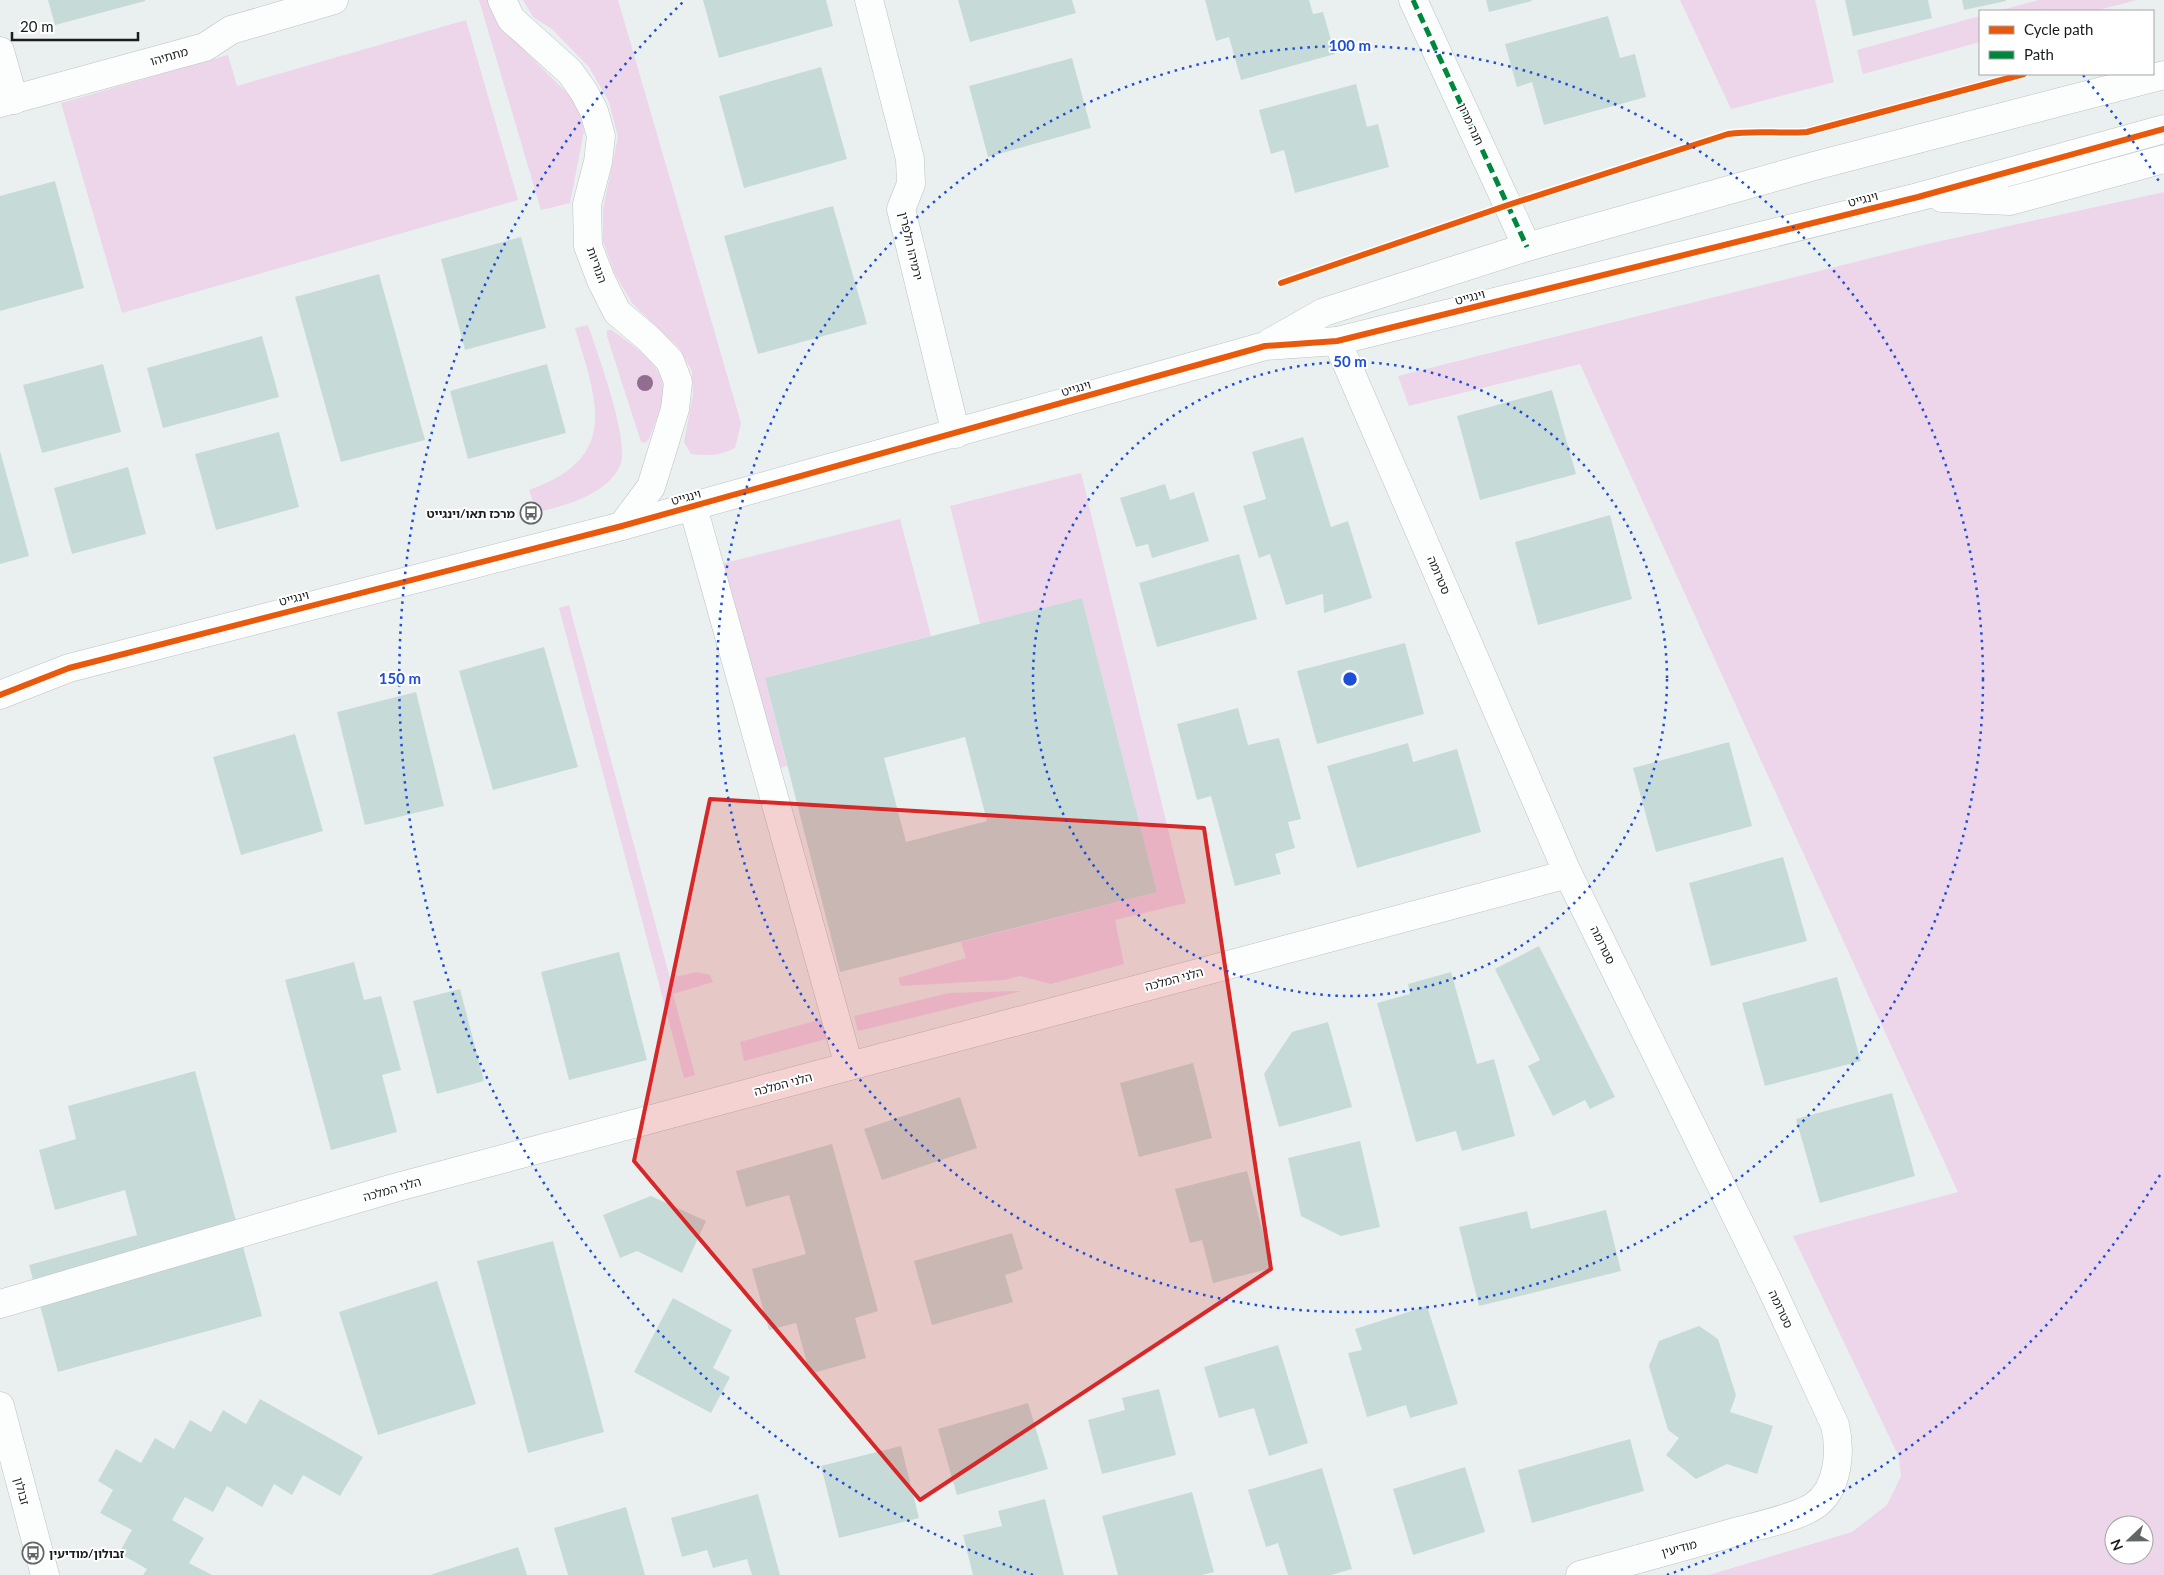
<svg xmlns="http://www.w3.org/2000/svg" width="2164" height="1575" viewBox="0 0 2164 1575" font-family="Lato,'Noto Sans Hebrew',sans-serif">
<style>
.green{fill:#edd5ea;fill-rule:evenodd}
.building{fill:#c6dbd8;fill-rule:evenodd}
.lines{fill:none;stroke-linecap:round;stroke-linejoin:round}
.minor-casing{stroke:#bdc2c1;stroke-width:29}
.minor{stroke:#fcfdfd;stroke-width:28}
.quiet{stroke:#00873e;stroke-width:5;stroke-dasharray:10 5;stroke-linecap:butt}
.cycleway-casing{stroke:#fff;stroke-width:9}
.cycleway{stroke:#e8590c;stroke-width:6}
.tree{fill:#936d90}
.marked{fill:#d62828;fill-opacity:0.2;stroke:#d62828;stroke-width:4;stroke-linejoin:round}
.ring{fill:none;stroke:#1d4ed8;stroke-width:2.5;stroke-dasharray:2.5 5}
.labels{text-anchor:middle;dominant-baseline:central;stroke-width:4;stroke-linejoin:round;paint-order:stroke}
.street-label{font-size:12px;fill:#191d1c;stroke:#fff}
.poi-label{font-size:12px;font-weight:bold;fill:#191d1c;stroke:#fff;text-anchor:end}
.centre{fill:#1d4ed8;stroke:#fff;stroke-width:2.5}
.ring-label{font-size:15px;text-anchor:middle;font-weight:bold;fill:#1d4ed8;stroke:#fff;stroke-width:4;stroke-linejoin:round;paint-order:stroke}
</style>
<rect width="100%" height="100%" fill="#eaf0ef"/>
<!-- green -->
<g class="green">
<polygon points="479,0 491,0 506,32 571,97 579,112 584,131 570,203 541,210"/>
<path d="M523 0H618L741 423 735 448C720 456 708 456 691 454L684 442 693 394 692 371 679 348 632 303 615 274 603 241V209L618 137 609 102 589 67 552 29 533 17Z"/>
<polygon points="1680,0 1815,0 1834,82 1731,109"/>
<polygon points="2039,0 2137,0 2095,11 1998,11"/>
<polygon points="1980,16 1980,42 1863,74 1857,50"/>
<polygon points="466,20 518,200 122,313 61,103 228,55 237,86"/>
<path d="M2164 192V1575H1709L1852 1532 1887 1505 1901 1476 1899 1457 1793 1236 1958 1192 1580 364 1409 406 1398 376 1923 245ZM2114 1525H2144V1555H2114Z"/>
<path d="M588 325C597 352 631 443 620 466 607 493 569 505 542 511L535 507 529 490C621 458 597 401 575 328Z"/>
<path d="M607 330H612C635 348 671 367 662 402 659 415 653 427 649 439L645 443 641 442 607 336Z"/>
<polygon points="1081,473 1186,903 1115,920 1124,964 1051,984 1020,976 1004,980 901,986 898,978 966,958 961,942 1157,892 1082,598 980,624 950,506"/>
<polygon points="900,519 931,636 765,678 787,766 770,771 717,565"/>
<polygon points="569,605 670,978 697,972 710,975 713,982 673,994 695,1075 684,1078 559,608"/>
<polygon points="1022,991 858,1031 854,1016 949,993"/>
<polygon points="825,1018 830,1038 744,1061 740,1042"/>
</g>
<!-- building -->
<g class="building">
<polygon points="48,0 145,0 145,1 55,25"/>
<polygon points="703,0 826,0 833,26 719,58"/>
<polygon points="958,0 1072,0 1076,13 970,42"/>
<polygon points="1205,0 1309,0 1313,14 1323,12 1335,54 1241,80 1229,37 1216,41"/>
<polygon points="1486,0 1531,0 1532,1 1489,12"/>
<polygon points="1845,0 1928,0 1932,18 1853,36"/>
<polygon points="1962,0 2006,0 2006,1 1964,10"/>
<polygon points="1608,16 1620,58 1635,54 1646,97 1544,125 1532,82 1517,87 1505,44"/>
<polygon points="1072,58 1091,128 988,157 969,86"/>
<polygon points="821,67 847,159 744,188 719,96"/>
<polygon points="1356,84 1367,127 1378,124 1389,167 1295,193 1284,150 1271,154 1259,110"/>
<polygon points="55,181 84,288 0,311 0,196"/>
<polygon points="833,206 867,324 758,354 724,236"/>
<polygon points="521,237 546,328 465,350 441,259"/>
<polygon points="379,274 425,440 341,462 295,297"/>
<polygon points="262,336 279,397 163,428 147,368"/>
<polygon points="103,364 121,432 42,453 23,385"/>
<polygon points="547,364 566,433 468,459 450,391"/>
<polygon points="1552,390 1576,474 1480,500 1457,416"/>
<polygon points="279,432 299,507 216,530 195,454"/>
<polygon points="1303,437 1331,527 1348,521 1372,598 1324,613 1323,594 1286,605 1270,554 1259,558 1243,506 1266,499 1252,452"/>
<polygon points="0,451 29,556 0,564"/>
<polygon points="128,467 146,534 72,554 54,488"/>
<polygon points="1165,484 1170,500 1194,492 1209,541 1152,558 1148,544 1136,547 1120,498"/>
<polygon points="1610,515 1632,599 1538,625 1515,542"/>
<polygon points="1239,554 1257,619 1157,647 1139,583"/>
<path d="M1082 598 1157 892 840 972 765 678ZM965 737 987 821 906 842 884 758Z"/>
<polygon points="1405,643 1424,714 1317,744 1297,671"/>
<polygon points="544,647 578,767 493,790 459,671"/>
<polygon points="416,692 444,806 365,825 337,712"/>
<polygon points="1238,708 1248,745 1279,738 1301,819 1288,822 1295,848 1275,854 1281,874 1235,886 1211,796 1197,800 1177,724"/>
<polygon points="295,734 323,831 241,855 213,757"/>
<polygon points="1729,742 1752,826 1656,852 1633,768"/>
<polygon points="1408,743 1413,762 1457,749 1481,832 1357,868 1327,766"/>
<polygon points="1783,857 1807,941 1711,966 1689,883"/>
<polygon points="1539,946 1615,1097 1590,1109 1585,1100 1553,1116 1528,1066 1540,1060 1495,969"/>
<polygon points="619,952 647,1060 569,1080 541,972"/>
<polygon points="354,962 364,1000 381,996 401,1070 382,1075 397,1132 331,1150 285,980"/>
<polygon points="1451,972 1477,1064 1494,1059 1515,1136 1462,1151 1456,1131 1416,1142 1377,1003 1410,994 1408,984"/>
<polygon points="1837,977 1861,1061 1765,1086 1742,1003"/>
<polygon points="460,989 484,1081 437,1094 413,1001"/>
<polygon points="1328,1022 1352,1107 1279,1127 1264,1074 1292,1032"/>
<polygon points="1193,1063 1212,1138 1139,1157 1120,1083"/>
<polygon points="195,1071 262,1316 58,1372 29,1265 137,1235 125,1190 55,1210 39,1150 76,1139 68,1106"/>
<polygon points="1892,1093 1915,1176 1820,1203 1796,1119"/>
<polygon points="960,1097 977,1148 882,1180 864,1129"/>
<polygon points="1360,1141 1380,1227 1341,1236 1301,1216 1288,1158"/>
<polygon points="832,1144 878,1311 855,1318 866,1358 810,1374 796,1323 769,1330 752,1269 806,1254 789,1195 746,1207 736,1171"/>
<polygon points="1247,1171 1272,1268 1213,1283 1202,1240 1190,1243 1175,1189"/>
<polygon points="651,1196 706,1221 682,1273 637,1251 620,1258 603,1215"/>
<polygon points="1606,1210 1621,1271 1479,1306 1459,1227 1527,1211 1531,1229"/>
<polygon points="1012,1233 1023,1269 1005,1275 1013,1302 932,1325 914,1261"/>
<polygon points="553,1241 604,1432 528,1453 477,1261"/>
<polygon points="437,1281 476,1404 378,1435 339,1312"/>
<polygon points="673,1298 732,1330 713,1368 730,1377 711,1413 634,1372"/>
<polygon points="1427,1306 1458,1404 1410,1418 1406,1405 1367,1417 1348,1353 1362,1350 1355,1329"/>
<polygon points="1699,1326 1718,1339 1736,1395 1730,1412 1773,1426 1757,1474 1727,1464 1696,1479 1666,1455 1679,1438 1668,1430 1649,1366 1659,1341"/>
<polygon points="1278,1345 1308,1443 1269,1456 1254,1408 1219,1418 1204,1367"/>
<polygon points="1159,1389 1176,1455 1102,1474 1088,1420 1125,1410 1122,1398"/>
<polygon points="260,1399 363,1457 340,1496 303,1475 292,1495 274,1484 262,1507 227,1486 213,1512 185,1497 172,1520 204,1538 189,1563 212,1575 143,1575 147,1569 119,1553 132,1530 100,1513 113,1490 98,1481 116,1449 141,1463 155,1438 174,1449 190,1420 211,1432 223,1410 246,1424"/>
<polygon points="1028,1403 1048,1469 957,1495 938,1429"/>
<polygon points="1630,1439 1644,1491 1532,1523 1518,1470"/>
<polygon points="901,1446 919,1518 839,1538 821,1466"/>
<polygon points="1465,1467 1485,1532 1413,1555 1393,1489"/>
<polygon points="1322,1468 1352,1569 1331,1575 1288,1575 1278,1543 1266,1547 1248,1490"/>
<polygon points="1192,1492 1214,1572 1202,1575 1118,1575 1102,1516"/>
<polygon points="758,1494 780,1575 752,1575 747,1559 713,1568 707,1550 682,1557 671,1518"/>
<polygon points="1045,1499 1064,1575 973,1575 963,1535 1002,1526 998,1511"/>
<polygon points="626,1507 645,1575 568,1575 554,1528"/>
<polygon points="518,1547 527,1575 430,1575"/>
</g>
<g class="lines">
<!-- minor casing -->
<g class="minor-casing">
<g id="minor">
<polyline points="502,0 511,19 570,72 584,92 594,111 601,136 598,162 587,204 588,246 601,280 617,312 649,339 670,361 678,382 675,409 651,487 622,526"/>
<polyline points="869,0 910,159 911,184 901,209 956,434"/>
<polyline points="1413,0 1527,247"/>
<polyline points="0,51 14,100"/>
<polyline points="0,103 205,47 231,30 334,0"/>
<polyline points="1942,198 2010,201 2164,159"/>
<path d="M1337 341 1568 874 1768 1281 1835 1425C1841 1451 1839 1489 1814 1506 1796 1518 1756 1526 1735 1532 1683 1547 1631 1561 1580 1575"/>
<polyline points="1271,342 1324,312 1527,247 1814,166 2164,75"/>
<polyline points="693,507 849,1066"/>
<polyline points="0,695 69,668 622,526 1265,346 1337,341 1918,197 2164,129"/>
<polyline points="0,1304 394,1188 1568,874"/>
<polyline points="0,1406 45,1575"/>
</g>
</g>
<!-- minor -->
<use href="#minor" class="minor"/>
<!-- quiet -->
<polyline class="quiet" points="1413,0 1527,247"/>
<!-- cycleway casing -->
<g class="cycleway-casing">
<g id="cycleway">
<path d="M1281 283 1508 205 1728 134C1755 130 1780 134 1807 132L2024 74"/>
<polyline points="0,695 69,668 622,526 1265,346 1337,341 1918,197 2164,129"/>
</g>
</g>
<!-- cycleway -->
<use href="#cycleway" class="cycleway"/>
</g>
<!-- trees -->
<circle class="tree" cx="645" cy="383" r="8"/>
<!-- marked area -->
<path class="marked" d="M710 799 1204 828 1271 1269 920 1500 634 1161Z"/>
<!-- distance rings -->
<g class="ring">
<circle cx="1350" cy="679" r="317"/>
<circle cx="1350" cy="679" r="633"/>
<path d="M2160 1175A950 950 0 0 1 1667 1575M1033 1575A950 950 0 0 1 684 1M2083 75A950 950 0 0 1 2160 183"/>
</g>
<!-- icons -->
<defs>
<g id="bus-ring" transform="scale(1.125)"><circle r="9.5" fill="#fff" stroke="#626766" stroke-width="1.5"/><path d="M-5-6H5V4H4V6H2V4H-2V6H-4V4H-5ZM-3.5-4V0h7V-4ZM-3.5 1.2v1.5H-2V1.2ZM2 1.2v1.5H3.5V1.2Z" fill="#626766"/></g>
</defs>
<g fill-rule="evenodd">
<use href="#bus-ring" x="531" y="513"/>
<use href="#bus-ring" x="33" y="1553"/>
</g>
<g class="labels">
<!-- street labels -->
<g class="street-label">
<text transform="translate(169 56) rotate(-16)">מתתיהו</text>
<text transform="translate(1471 124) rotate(65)">חנה מרון</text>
<text transform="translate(1863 199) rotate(-14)">וינגייט</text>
<text transform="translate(911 246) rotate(77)">ירמיהו הלפרין</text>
<text transform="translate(597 265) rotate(70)">הנוריות</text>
<text transform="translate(1470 297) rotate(-14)">וינגייט</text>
<text transform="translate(1076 388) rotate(-16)">וינגייט</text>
<text transform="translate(686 497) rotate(-15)">וינגייט</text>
<text transform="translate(1439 575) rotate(67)">סטרומה</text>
<text transform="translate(294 598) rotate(-14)">וינגייט</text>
<text transform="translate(1603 945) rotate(64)">סטרומה</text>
<text transform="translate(1174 979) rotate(-15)">הלני המלכה</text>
<text transform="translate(783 1084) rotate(-15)">הלני המלכה</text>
<text transform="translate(392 1189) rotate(-16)">הלני המלכה</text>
<text transform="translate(1781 1309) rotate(65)">סטרומה</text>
<text transform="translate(22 1491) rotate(75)">זבולון</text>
<text transform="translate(1679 1548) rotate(-15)">מודיעין</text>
</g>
<!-- poi labels -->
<g class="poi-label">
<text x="515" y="513">מרכז תאו/וינגייט</text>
<text x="49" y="1553" text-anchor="start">זבולון/מודיעין</text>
</g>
</g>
<circle cx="1350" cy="679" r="8" class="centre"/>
<g class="ring-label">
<text x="1350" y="51">100 m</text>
<text x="1350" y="367">50 m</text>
<text x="400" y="684">150 m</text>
</g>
<!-- legend -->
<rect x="1979" y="10" width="175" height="65" fill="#ffffff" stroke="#a3a5a4"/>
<rect x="1989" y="26" width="25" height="8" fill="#e8590c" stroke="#a3a5a4"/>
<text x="2024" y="35" font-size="15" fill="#191d1c">Cycle path</text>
<rect x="1989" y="51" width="25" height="8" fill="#00873e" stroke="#a3a5a4"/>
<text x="2024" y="60" font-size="15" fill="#191d1c">Path</text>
<!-- north arrow -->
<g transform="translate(2129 1540) rotate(248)"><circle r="24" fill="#ffffff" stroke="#a3a5a4"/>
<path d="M0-4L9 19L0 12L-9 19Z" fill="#626766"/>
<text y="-8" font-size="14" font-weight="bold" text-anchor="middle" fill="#191d1c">N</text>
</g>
<!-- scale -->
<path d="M12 32v8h126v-8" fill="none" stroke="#191d1c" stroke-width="2.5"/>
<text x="20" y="32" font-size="15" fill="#191d1c" stroke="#ffffff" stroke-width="4" paint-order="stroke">20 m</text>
</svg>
